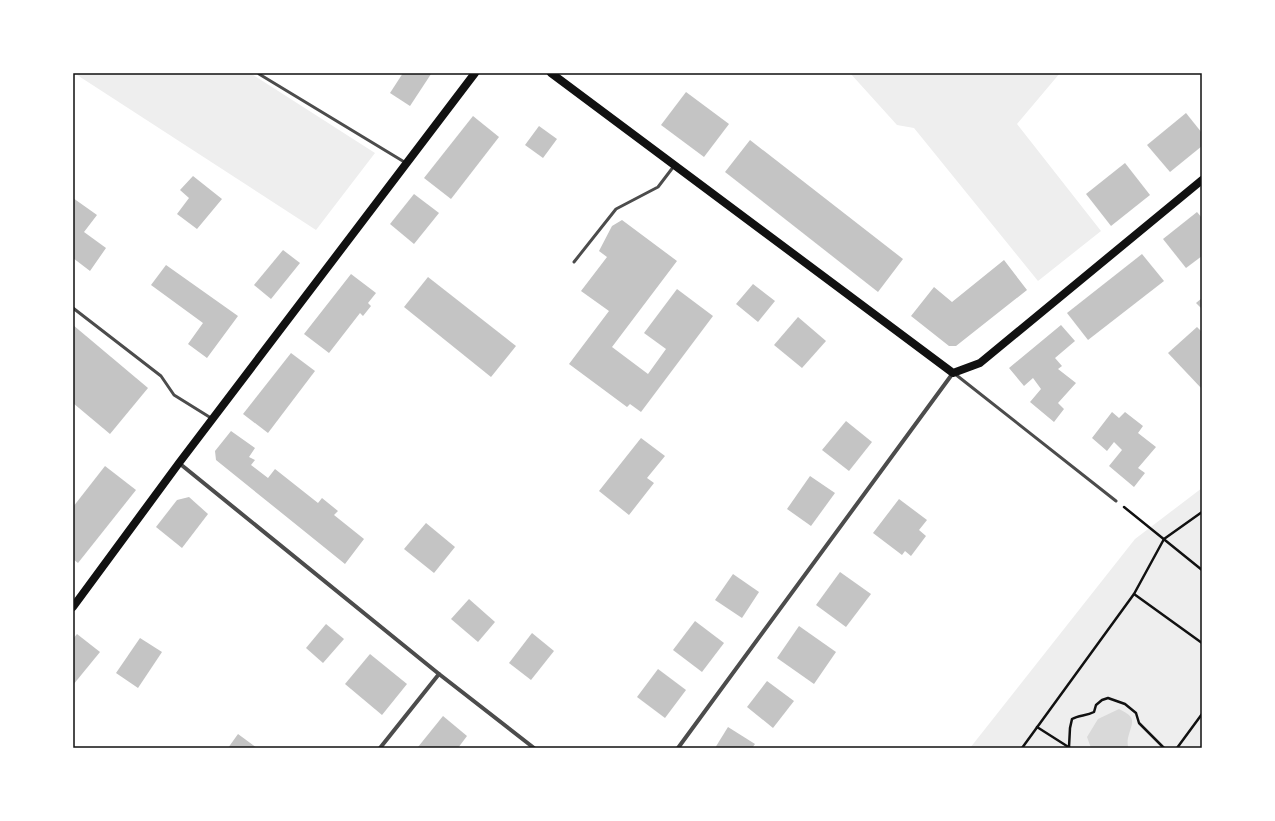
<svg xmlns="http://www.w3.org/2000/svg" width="1275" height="821" viewBox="0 0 1275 821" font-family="Overpass,sans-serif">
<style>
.green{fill:#eee}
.water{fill:#d9d9d9}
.building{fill:#c4c4c4}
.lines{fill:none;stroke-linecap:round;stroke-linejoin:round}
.path{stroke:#111;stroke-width:2.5}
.service{stroke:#4c4c4c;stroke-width:3}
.minor{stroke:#4c4c4c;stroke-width:4}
.secondary{stroke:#111;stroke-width:8}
.neatline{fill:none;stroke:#111;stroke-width:1.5}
</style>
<rect width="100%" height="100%" fill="#fff"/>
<!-- green -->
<g class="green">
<polygon points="74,73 250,73 375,153 316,230"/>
<polygon points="850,73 1060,73 1017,124 1101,231 1038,281 914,128 897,125"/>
<polygon points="1202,488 1202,748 970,748 1135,539"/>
</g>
<!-- water -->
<path class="water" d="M1119 709C1138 718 1132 722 1128 738 1127 741 1128 745 1128 748H1091L1087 737 1098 719Z"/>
<!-- building -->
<g class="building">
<polygon points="403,73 431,74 410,106 390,93"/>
<polygon points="686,92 729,124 704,157 661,125"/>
<polygon points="1186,113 1202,133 1202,146 1170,172 1147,145"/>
<polygon points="473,116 499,137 451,199 424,178"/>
<polygon points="539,126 557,139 543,158 525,145"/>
<polygon points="750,140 903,259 878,292 725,172"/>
<polygon points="1125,163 1150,195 1111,226 1086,194"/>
<polygon points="193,176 222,199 197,229 177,214 189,198 180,190"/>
<polygon points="414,194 439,213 414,244 390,224"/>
<polygon points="73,198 97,215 84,232 106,248 90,271 73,258"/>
<polygon points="1197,212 1202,218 1202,256 1186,268 1163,239"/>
<polygon points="622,220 677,261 612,347 648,374 666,349 644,333 677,289 713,316 641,412 630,404 627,407 569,364 609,311 581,291 607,257 599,251 612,226"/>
<polygon points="283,250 300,263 271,299 254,285"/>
<polygon points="1142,254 1164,281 1088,340 1067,313"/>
<polygon points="1004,260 1027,290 956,346 949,346 911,316 934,287 952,302"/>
<polygon points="166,265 238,316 207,358 188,344 203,323 151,285"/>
<polygon points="351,274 376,293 368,303 371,306 363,316 360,313 329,353 304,334"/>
<polygon points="428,277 516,346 491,377 404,307"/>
<polygon points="753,284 775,301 758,322 736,304"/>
<polygon points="1202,298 1202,309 1196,303"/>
<polygon points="798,317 826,341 802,368 774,345"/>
<polygon points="73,325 148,388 110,434 73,403"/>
<polygon points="1061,325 1075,341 1055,358 1062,366 1058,369 1076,383 1058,403 1064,409 1054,422 1030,402 1041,389 1033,378 1024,386 1009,368"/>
<polygon points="1197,327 1202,332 1202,389 1168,353"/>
<polygon points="291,353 315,371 268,433 243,414"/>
<polygon points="1112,412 1119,418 1125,412 1143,426 1138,433 1156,447 1138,468 1145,473 1134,487 1109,466 1122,450 1114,442 1107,451 1092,438"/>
<polygon points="846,421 872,442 849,471 822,450"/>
<polygon points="231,431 255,448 249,457 255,460 251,465 268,478 275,469 318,503 322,498 338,511 334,515 364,539 345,564 216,460 215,451"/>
<polygon points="641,438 665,456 647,478 654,483 629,515 599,491"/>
<polygon points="105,466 136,490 78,563 73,559 73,507"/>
<polygon points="810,476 835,493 811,526 787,509"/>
<polygon points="189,497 208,514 182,548 156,527 177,500"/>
<polygon points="899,499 927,520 919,530 926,536 911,556 905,551 902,555 873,533"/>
<polygon points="426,523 455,547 434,573 404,549"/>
<polygon points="840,572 871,594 846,627 816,605"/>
<polygon points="733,574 759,592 742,618 715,600"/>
<polygon points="469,599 495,622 478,642 451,619"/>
<polygon points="695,621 724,643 702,672 673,650"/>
<polygon points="326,624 344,639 323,663 306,648"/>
<polygon points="799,626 836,652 814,684 777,658"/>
<polygon points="532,633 554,651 531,680 509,663"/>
<polygon points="77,634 100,652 73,685 73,639"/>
<polygon points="140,638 162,652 138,688 116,673"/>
<polygon points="370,654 407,684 382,715 345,684"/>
<polygon points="658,669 686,690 665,718 637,697"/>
<polygon points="767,681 794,701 773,728 747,707"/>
<polygon points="443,716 467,736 458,748 420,748 418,747"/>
<polygon points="728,727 755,744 752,748 715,748"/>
<polygon points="238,734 257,748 228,748"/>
</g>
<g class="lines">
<!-- path -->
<g class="path">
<polyline points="1124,507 1202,570"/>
<polyline points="1134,594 1202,643"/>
<polyline points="1037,727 1070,748"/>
<path d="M1069 747 1070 728 1072 719C1079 715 1086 716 1094 712L1096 705 1102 700 1108 698 1125 704 1136 713 1139 723 1164 748"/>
<polyline points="1022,748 1134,594 1164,539 1202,512"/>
<polyline points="1177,748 1202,714"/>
</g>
<!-- service -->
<g class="service">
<polyline points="259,74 406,163"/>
<polyline points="574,262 616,209 658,187 674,166"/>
<polyline points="73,308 161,376 174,395 211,418"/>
<polyline points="955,374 1116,501"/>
</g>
<!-- minor -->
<g class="minor">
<polyline points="179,463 439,674 534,748"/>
<polyline points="380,748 439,674"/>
<polyline points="678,748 953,373"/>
</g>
<!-- secondary -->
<g class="secondary">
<polyline points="551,73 953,373 980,363 1202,180"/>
<polyline points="73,607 179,463 475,73"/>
</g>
</g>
<!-- border -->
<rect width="1275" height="821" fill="none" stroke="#ffffff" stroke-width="148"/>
<rect x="74" y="74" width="1127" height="673" class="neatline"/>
</svg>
